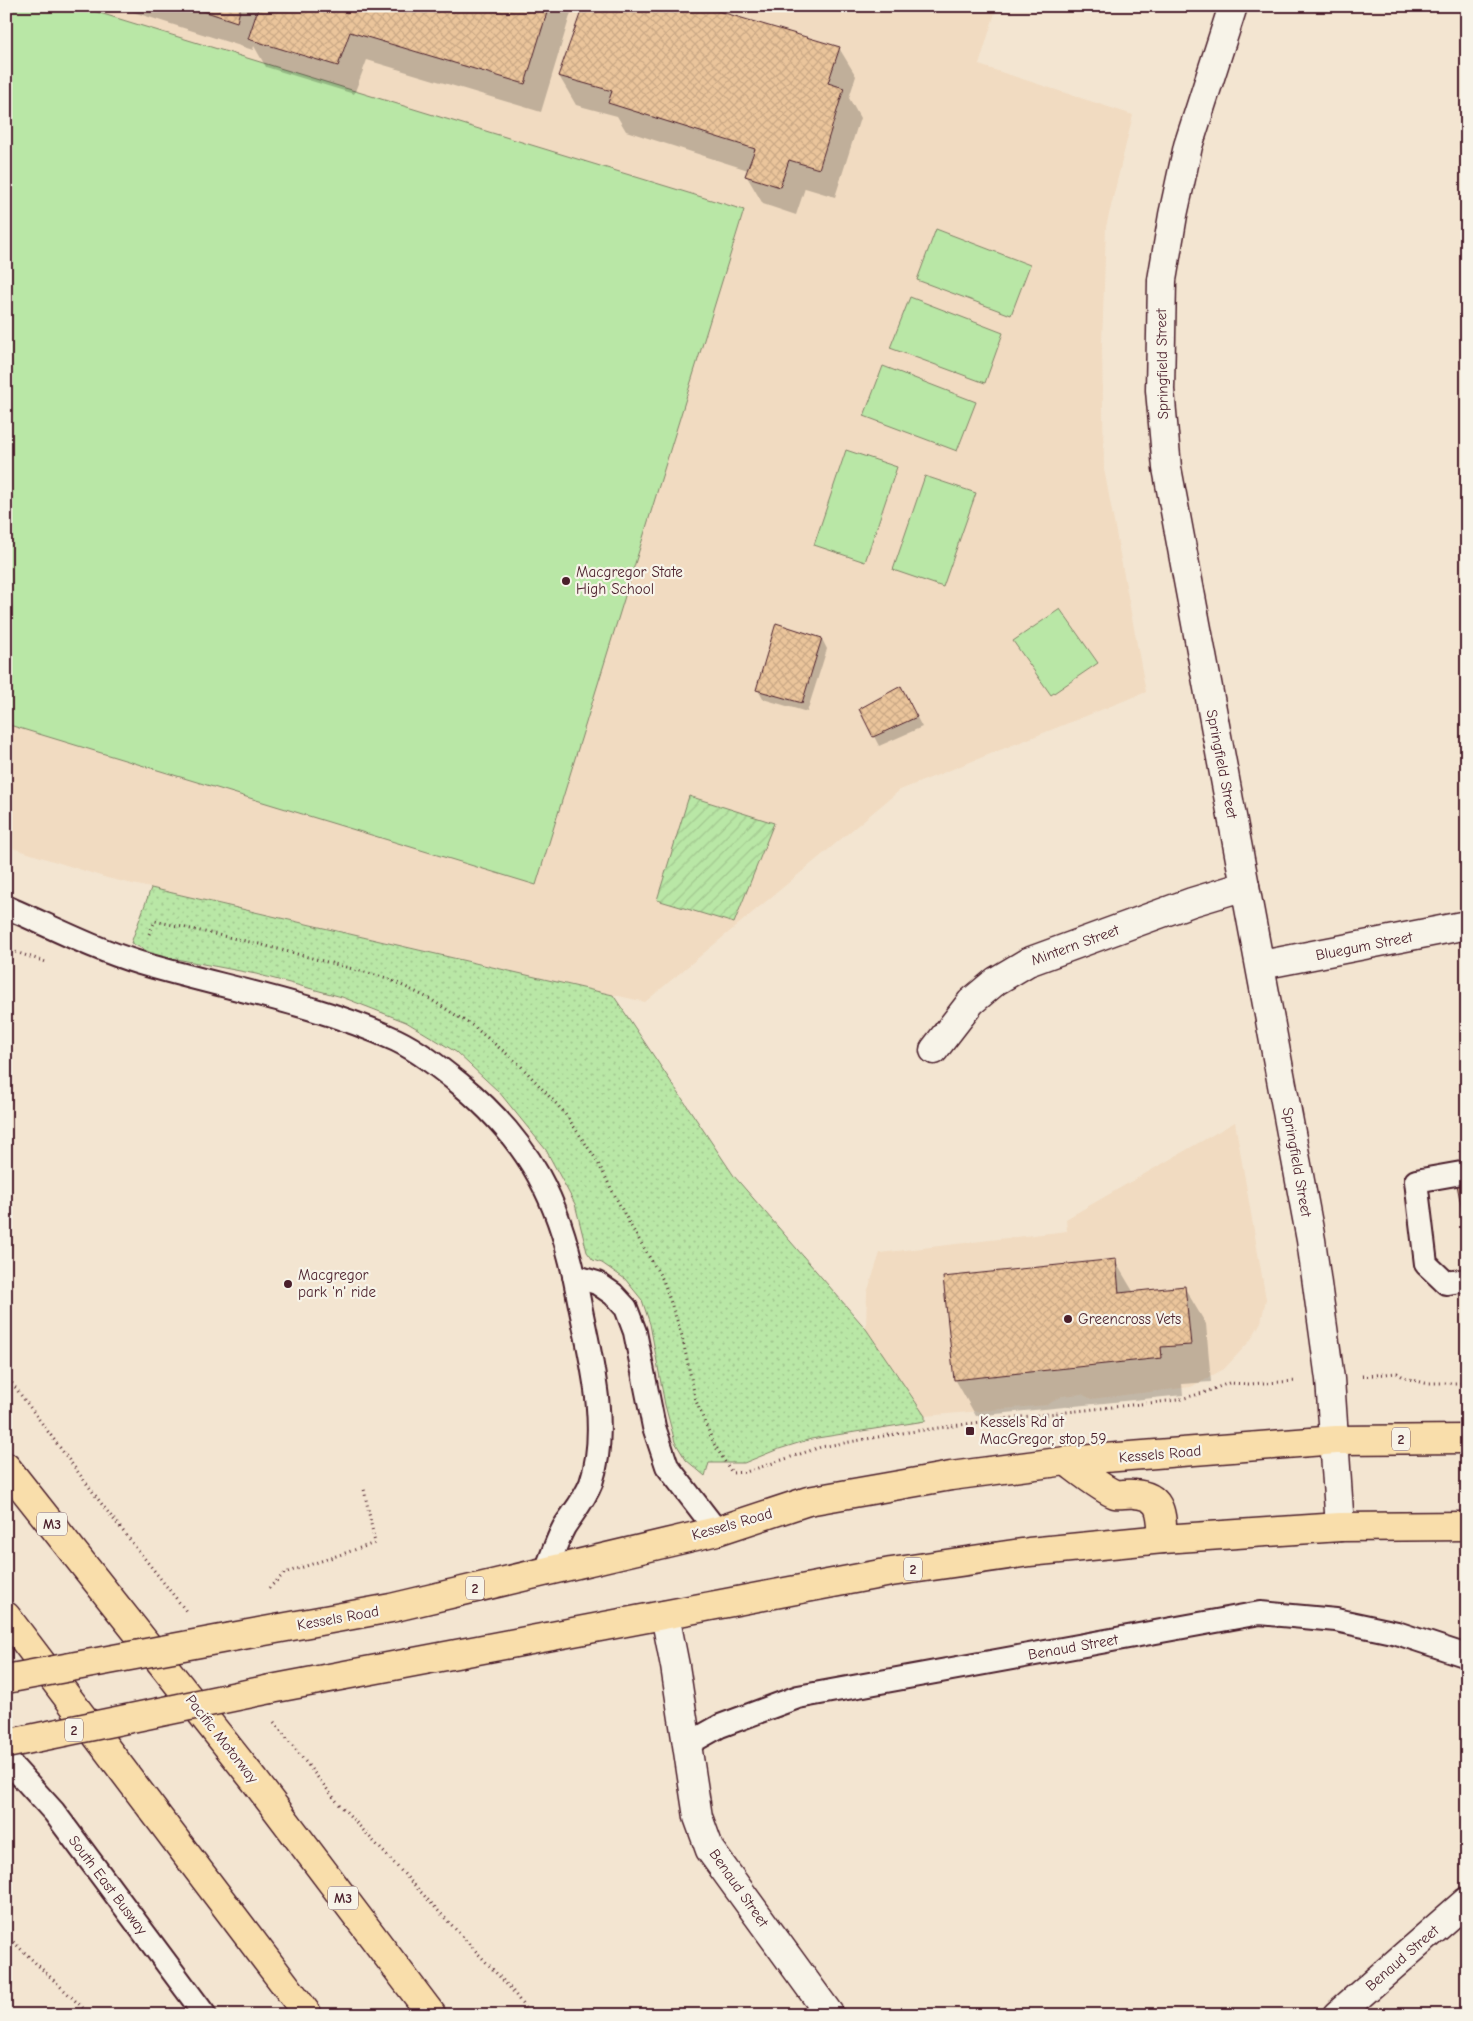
<svg xmlns="http://www.w3.org/2000/svg" width="1473" height="2021" viewBox="0 0 1473 2021" font-family="'Comic Neue',sans-serif">
<style>
.built{fill:#f1dbc1}
.grass{fill:url(#grass-dots);stroke:#828368}
.park{fill:#b9e7a6;stroke:#828368}
.garden{fill:url(#garden-furrows);stroke:#828368}
.shadow{fill:#0003}
.building{fill:url(#building-cross-hatch);stroke:#4a1f2b}
.lines{fill:none;stroke-linecap:round;stroke-linejoin:round}
.lane-casing{stroke:#4a1f2b;stroke-width:26}
.street-casing{stroke:#4a1f2b;stroke-width:31}
.secondary-casing{stroke:#4a1f2b;stroke-width:31}
.highway-casing{stroke:#4a1f2b;stroke-width:31}
.path{stroke:#4a1f2b;stroke-width:3;stroke-dasharray:1 4;stroke-linecap:butt}
.lane{stroke:#f7f3e8;stroke-width:22}
.street{stroke:#f7f3e8;stroke-width:28}
.secondary{stroke:#f7f3e8;stroke-width:28}
.highway{stroke:#f9deab;stroke-width:28}
.highway-bridge-casing{stroke:#4a1f2b;stroke-width:31;stroke-linecap:butt}
.highway-bridge{stroke:#f9deab;stroke-width:28}
.poi-dot{fill:#4a1f2b;stroke:#f7f3e8;stroke-width:2}
.labels{text-anchor:middle;dominant-baseline:central;stroke-width:4.5;stroke-linejoin:round;paint-order:stroke}
.shield{fill:#f7f3e8;stroke:#7e5f64;stroke-width:1}
.shield-label{font-size:14px;font-weight:bold;fill:#4a1f2b}
.street-label{font-size:15px;fill:#4a1f2b;stroke:#f7f3e8}
.poi-label{font-size:15px;fill:#4a1f2b;stroke:#f7f3e8;text-anchor:start}
</style>
<defs>
<pattern id="grass-dots" width="8" height="8" patternUnits="userSpaceOnUse" patternTransform="scale(1.25)"><rect width="8" height="8" fill="#b9e7a6"/><path d="M2 2h.1M6 6h.1" fill="none" stroke="#a1c68f" stroke-width="1.8" stroke-linecap="round"/></pattern>
<pattern id="garden-furrows" width="10" height="10" patternUnits="userSpaceOnUse" patternTransform="scale(1.25)"><rect width="10" height="10" fill="#b9e7a6"/><path d="M-1 1l2-2M0 10L10 0M9 11l2-2" fill="none" stroke="#a1c68f"/></pattern>
<pattern id="building-cross-hatch" width="8" height="8" patternUnits="userSpaceOnUse" patternTransform="scale(1.25)"><rect width="8" height="8" fill="#ebc59b"/><path d="M0 0l8 8M0 8l8-8" fill="none" stroke="#cba986"/></pattern>
</defs>
<rect width="100%" height="100%" fill="#f3e5d1"/>
<filter id="ink" filterUnits="userSpaceOnUse"><feTurbulence type="fractalNoise" baseFrequency=".02" numOctaves="2"/><feDisplacementMap in="SourceGraphic" scale="10" xChannelSelector="R" yChannelSelector="G"/><feConvolveMatrix kernelMatrix="1 2 1 2 8 2 1 2 1" color-interpolation-filters="sRGB"/></filter>
<g filter="url(#ink)">
<!-- built -->
<g class="built">
<polygon points="6,6 997,6 979,65 1133,115 1106,227 1102,344 1104,469 1146,692 900,790 645,1002 107,878 6,846"/>
<polygon points="1235,1122 1266,1299 1261,1322 1250,1341 1224,1369 1191,1387 1091,1399 1082,1394 1062,1396 1047,1405 925,1416 866,1329 867,1293 880,1253 1067,1231 1066,1219"/>
</g>
<!-- grass -->
<polygon class="grass" points="151,888 613,995 734,1176 866,1329 925,1416 925,1421 811,1439 776,1450 744,1463 709,1463 705,1476 686,1460 675,1442 665,1405 650,1324 642,1300 625,1279 602,1263 593,1260 587,1252 575,1204 546,1150 499,1092 456,1052 406,1022 342,997 256,974 155,955 131,943"/>
<!-- park -->
<g class="park">
<polygon points="6,6 77,6 744,210 536,885 6,724"/>
<polygon points="936,229 1030,265 1011,315 917,280"/>
<polygon points="910,297 1003,333 985,383 890,348"/>
<polygon points="883,366 976,402 957,451 864,416"/>
<polygon points="846,450 897,467 865,562 814,545"/>
<polygon points="925,476 976,493 943,587 893,570"/>
<polygon points="1060,609 1098,663 1051,695 1013,641"/>
</g>
<!-- garden -->
<polygon class="garden" points="689,796 774,823 734,923 657,900"/>
<!-- shadow -->
<g class="shadow">
<polygon points="114,6 573,6 541,112 367,60 354,94 266,67 254,46 253,50"/>
<polygon points="839,48 856,76 849,98 860,118 835,197 805,188 796,215 763,204 746,175 748,170 626,131 617,116 576,105 559,76"/>
<polygon points="822,639 827,649 807,712 763,699 758,690"/>
<polygon points="906,697 922,727 879,746 860,709"/>
<polygon points="1115,1261 1134,1293 1184,1287 1206,1324 1211,1382 1182,1384 1183,1395 976,1416 955,1379"/>
</g>
<!-- building -->
<g class="building">
<polygon points="188,6 241,6 237,22"/>
<polygon points="259,6 549,6 525,84 350,32 338,66 248,39"/>
<polygon points="583,6 701,6 840,47 828,83 844,88 819,169 789,160 780,187 745,176 755,149 608,103 612,91 558,76"/>
<polygon points="776,623 822,638 802,703 756,690"/>
<polygon points="901,686 917,717 873,737 859,709"/>
<polygon points="1467,1183 1467,1235 1457,1185"/>
<polygon points="1116,1259 1119,1293 1185,1286 1191,1345 1161,1347 1162,1358 954,1380 943,1277"/>
</g>
<g class="lines">
<!-- lane casing -->
<g class="lane-casing">
<g id="lane">
<path d="M6 907C50 926 94 949 140 963 225 988 315 1003 396 1040 419 1051 440 1068 460 1084 530 1142 560 1201 577 1290 588 1350 611 1423 591 1483 585 1499 573 1513 564 1527 557 1540 552 1556 546 1570"/>
<polyline points="1467,1172 1416,1181 1426,1264 1446,1283 1467,1280"/>
<polyline points="574,1276 597,1283 613,1294 626,1308 635,1332 654,1427 667,1466 717,1531"/>
<polyline points="686,1745 720,1726 798,1697 1260,1613 1336,1620 1397,1633 1467,1656"/>
<polyline points="6,1759 54,1812 205,2015"/>
</g>
</g>
<!-- street casing -->
<g class="street-casing">
<g id="street">
<polyline points="1261,965 1467,925"/>
<polyline points="934,1050 971,1002 996,981 1028,962 1192,902 1245,886"/>
<polyline points="665,1615 675,1666 698,1817 710,1850 830,2015"/>
<polyline points="1337,2015 1467,1901"/>
</g>
</g>
<!-- secondary casing -->
<g class="secondary-casing">
<polyline id="secondary" points="1233,6 1188,146 1173,215 1162,280 1160,390 1167,468 1311,1240 1330,1379 1340,1527"/>
</g>
<!-- highway casing -->
<g class="highway-casing">
<g id="highway">
<path d="M1066 1461C1077 1469 1103 1490 1115 1494 1120 1495 1128 1493 1134 1494 1164 1496 1161 1516 1163 1539"/>
<polyline points="6,1467 255,1781 432,2015"/>
<polyline points="6,1616 308,2015"/>
<polyline points="232,1637 391,1608 717,1531 808,1501 951,1476 1066,1461 1336,1440 1467,1439"/>
<polyline points="271,1689 891,1572 1029,1552 1163,1539 1340,1527 1467,1526"/>
</g>
</g>
<!-- path -->
<g class="path">
<polyline points="149,934 155,921 259,944 387,978 430,999 473,1026 519,1064 563,1111 596,1159 628,1221 663,1280 681,1332 696,1401 714,1444 732,1473 746,1472 821,1447 895,1434 1003,1419 1177,1400 1203,1393 1229,1383 1248,1384 1296,1381"/>
<polyline points="6,949 46,962"/>
<polyline points="6,1375 104,1507 186,1611"/>
<polyline points="1362,1376 1397,1373 1405,1378 1425,1383 1467,1383"/>
<polyline points="269,1588 285,1573 375,1543 364,1489"/>
<polyline points="274,1722 338,1803 512,1990 530,2015"/>
<polyline points="6,1935 83,2008 86,2015"/>
</g>
<!-- lane -->
<use href="#lane" class="lane"/>
<!-- street -->
<use href="#street" class="street"/>
<!-- secondary -->
<use href="#secondary" class="secondary"/>
<!-- highway -->
<use href="#highway" class="highway"/>
<!-- highway-bridge casing -->
<g class="highway-bridge-casing">
<g id="highway-bridge">
<polyline points="6,1679 232,1637"/>
<polyline points="6,1744 271,1689"/>
</g>
</g>
<!-- highway-bridge -->
<use href="#highway-bridge" class="highway-bridge"/>
</g>
</g>
<!-- markers -->
<g class="poi-dot">
<circle cx="566" cy="581" r="5"/>
<circle cx="288" cy="1284" r="5"/>
<circle cx="1068" cy="1319" r="5"/>
<rect x="965" y="1426" width="10" height="10" rx="2.5"/>
</g>
<g class="labels">
<!-- shield labels -->
<g class="shield">
<rect x="1392" y="1427.5" width="18" height="23" rx="4"/>
<rect x="37" y="1512.5" width="30" height="23" rx="4"/>
<rect x="904" y="1557.5" width="18" height="23" rx="4"/>
<rect x="466" y="1576.5" width="18" height="23" rx="4"/>
<rect x="65" y="1718.5" width="18" height="23" rx="4"/>
<rect x="328" y="1886.5" width="30" height="23" rx="4"/>
</g>
<g class="shield-label">
<text x="1401" y="1439">2</text>
<text x="52" y="1524">M3</text>
<text x="913" y="1569">2</text>
<text x="475" y="1588">2</text>
<text x="74" y="1730">2</text>
<text x="343" y="1898">M3</text>
</g>
<!-- street labels -->
<g class="street-label">
<text transform="translate(1162 364) rotate(-91)">Springfield Street</text>
<text transform="translate(1222 764) rotate(79)">Springfield Street</text>
<text transform="translate(1075 945) rotate(-20)">Mintern Street</text>
<text transform="translate(1364 946) rotate(-11)">Bluegum Street</text>
<text transform="translate(1297 1162) rotate(80)">Springfield Street</text>
<text transform="translate(1160 1454) rotate(-5)">Kessels Road</text>
<text transform="translate(732 1524) rotate(-16)">Kessels Road</text>
<text transform="translate(338 1618) rotate(-10)">Kessels Road</text>
<text transform="translate(1073 1647) rotate(-10)">Benaud Street</text>
<text transform="translate(222 1739) rotate(52)">Pacific Motorway</text>
<text transform="translate(108 1885) rotate(53)">South East Busway</text>
<text transform="translate(739 1888) rotate(55)">Benaud Street</text>
<text transform="translate(1402 1958) rotate(-41)">Benaud Street</text>
</g>
<!-- poi labels -->
<g class="poi-label">
<text x="576" y="572">Macgregor State<tspan x="576" dy="17">High School</tspan></text>
<text x="298" y="1275">Macgregor<tspan x="298" dy="17">park 'n' ride</tspan></text>
<text x="1078" y="1319">Greencross Vets</text>
<text x="980" y="1422">Kessels Rd at<tspan x="980" dy="17">MacGregor, stop 59</tspan></text>
</g>
</g>
<!-- margin -->
<rect width="1473" height="2021" fill="none" stroke="#f7f3e8" stroke-width="25"/>
<rect x="12" y="12" width="1448" height="1996" fill="none" stroke="#4a1f2b" stroke-width="2" filter="url(#ink)"/>
</svg>
